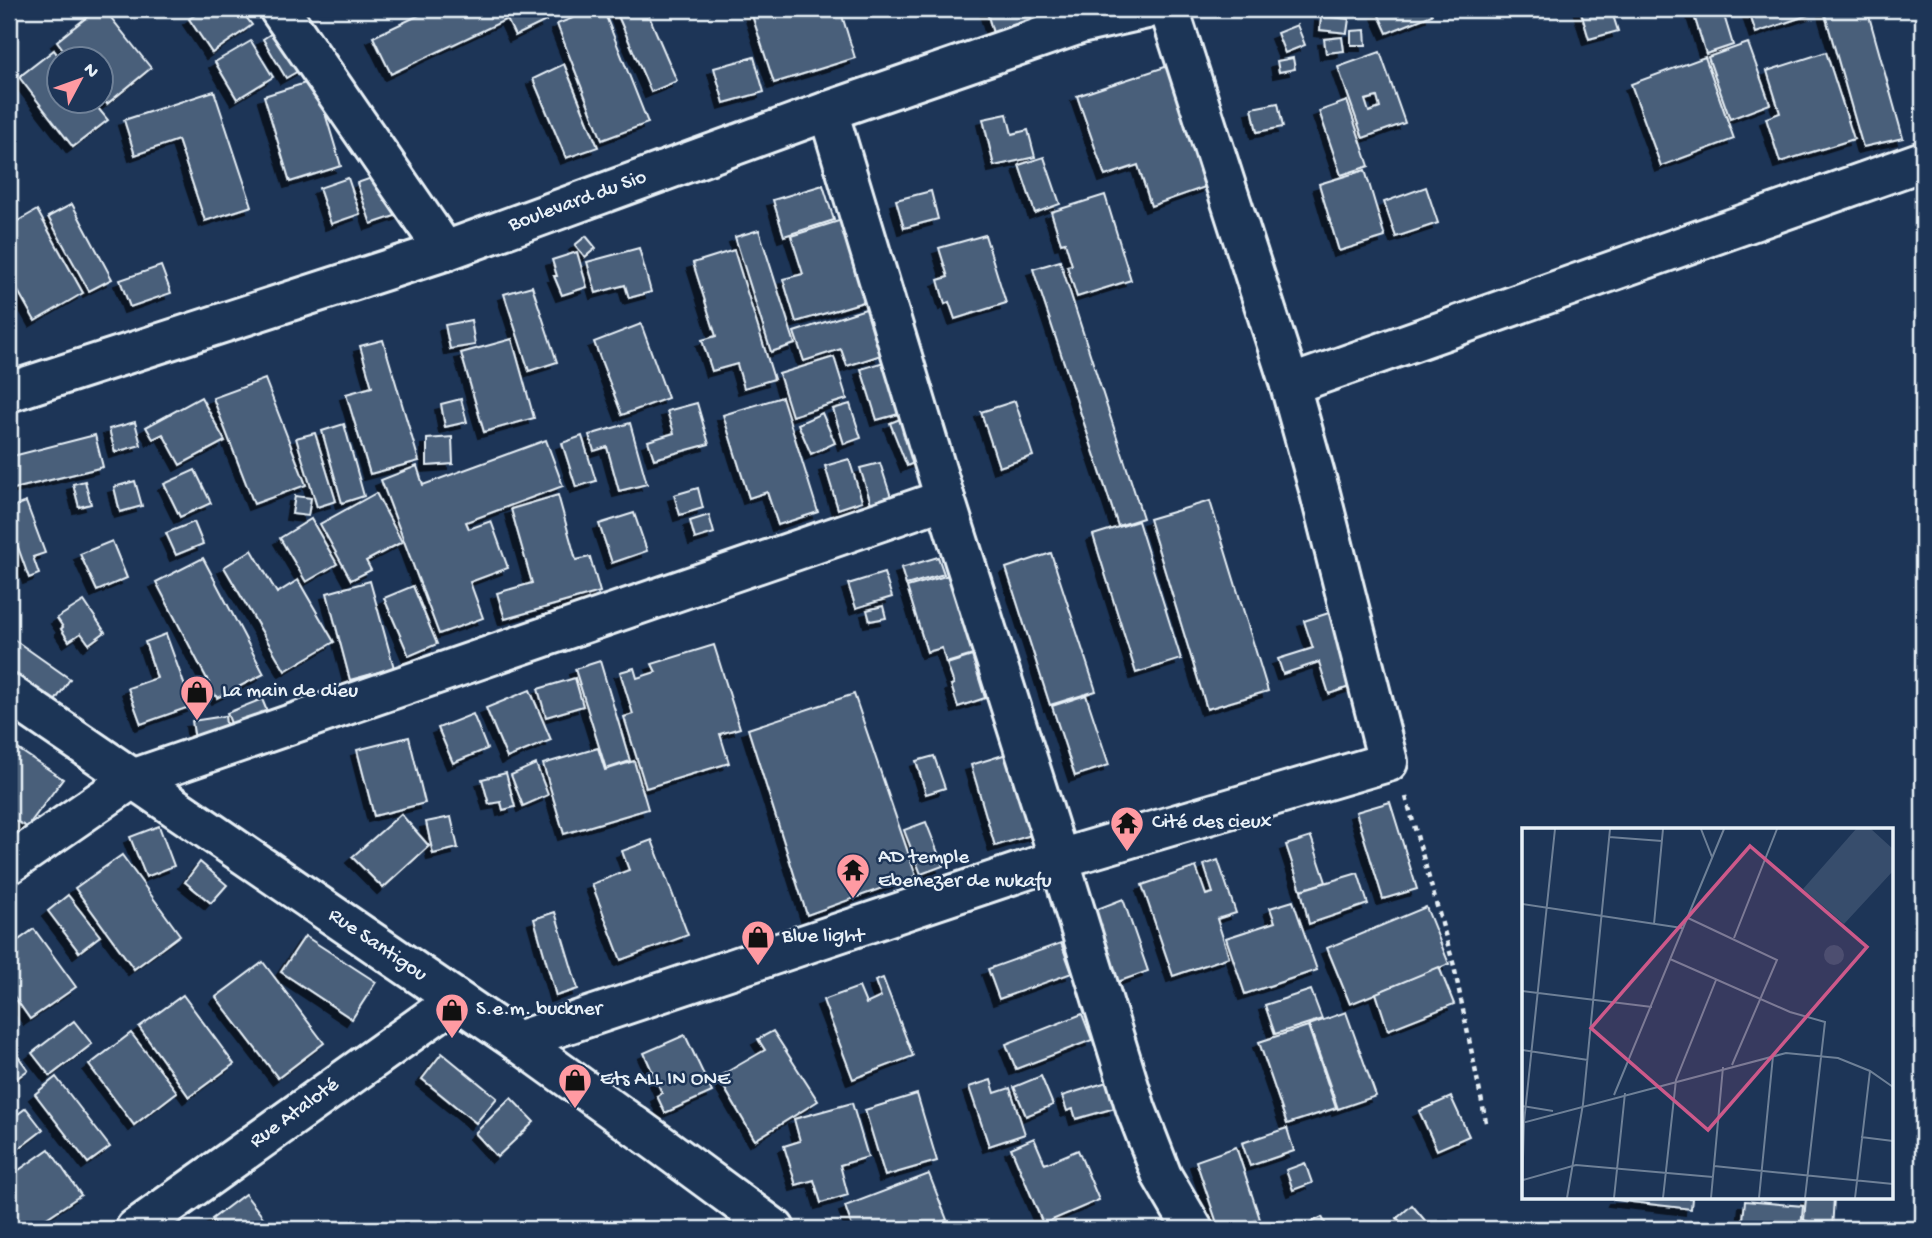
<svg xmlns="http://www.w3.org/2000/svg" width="1932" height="1238" viewBox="0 0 1932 1238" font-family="'Gochi Hand',sans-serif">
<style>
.building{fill:#495e7a;stroke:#e8f1f8;stroke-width:2;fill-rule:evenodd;filter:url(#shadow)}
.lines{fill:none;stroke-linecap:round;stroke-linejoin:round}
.minor-casing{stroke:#e8f1f8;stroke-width:44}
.path{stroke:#e8f1f8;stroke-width:4.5;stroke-dasharray:5 5;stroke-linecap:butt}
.minor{stroke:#1d3557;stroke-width:38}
.labels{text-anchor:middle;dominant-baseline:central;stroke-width:5;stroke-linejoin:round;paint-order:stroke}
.street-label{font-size:21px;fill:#e8f1f8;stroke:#1d3557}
.poi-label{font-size:21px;fill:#e8f1f8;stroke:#1d3557;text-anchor:start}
.inset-road{fill:none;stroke:#6e8097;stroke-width:2}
.view{fill:#cd598a;fill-opacity:0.15;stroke:#cd598a;stroke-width:3.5}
.inset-edge{fill:none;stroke:#e8f1f8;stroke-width:3.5}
</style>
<defs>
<filter id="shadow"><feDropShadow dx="-6" dy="6" stdDeviation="0" flood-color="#0009"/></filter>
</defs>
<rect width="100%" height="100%" fill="#1d3557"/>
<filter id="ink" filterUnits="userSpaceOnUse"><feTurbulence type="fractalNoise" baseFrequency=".0143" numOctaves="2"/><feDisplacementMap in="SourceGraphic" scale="14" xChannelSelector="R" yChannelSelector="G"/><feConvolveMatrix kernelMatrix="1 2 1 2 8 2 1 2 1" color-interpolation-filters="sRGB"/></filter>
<g filter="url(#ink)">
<!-- building -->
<g class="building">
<polygon points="97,9 104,9 151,68 107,104 102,97 102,60 71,60 57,41"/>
<polygon points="204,9 240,9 252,25 212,53 189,19"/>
<polygon points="432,9 540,9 546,21 515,36 507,19 391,74 373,37"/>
<polygon points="596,9 603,9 648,123 602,140 557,24"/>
<polygon points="615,9 646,9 677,81 651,92"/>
<polygon points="750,9 840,9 855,58 774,83"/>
<polygon points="986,9 1041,9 1044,19 993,33"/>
<polygon points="1388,9 1430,9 1432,15 1387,33 1378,13"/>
<polygon points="1580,9 1611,9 1618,31 1589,39"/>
<polygon points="1692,9 1722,9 1733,45 1706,54"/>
<polygon points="1748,9 1813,9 1814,13 1756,33"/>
<polygon points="1833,9 1867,9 1903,138 1863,147 1824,11"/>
<polygon points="1321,16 1349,19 1347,33 1320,30"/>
<polygon points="1297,25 1305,45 1285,53 1277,33"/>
<polygon points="283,26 307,66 286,78 263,39"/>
<polygon points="1365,30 1366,45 1351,45 1351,31"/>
<polygon points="1342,37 1344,51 1326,53 1324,39"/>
<polygon points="251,41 273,77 237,99 215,62"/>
<polygon points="1748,43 1770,104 1730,119 1708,57"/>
<polygon points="54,50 61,60 60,60 60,102 93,102 108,120 73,147 19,77"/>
<path d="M1380 52 1405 123 1363 138 1338 67ZM1377 97 1380 108 1369 112 1365 100Z"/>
<polygon points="1826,52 1854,139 1780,162 1766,118 1780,113 1767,71"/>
<polygon points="754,57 764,92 724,103 714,68"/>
<polygon points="1705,57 1734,139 1661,166 1631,84"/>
<polygon points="1293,58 1295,69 1279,72 1277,61"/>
<polygon points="564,64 598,147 566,158 533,79"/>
<polygon points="1168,66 1208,186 1151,206 1138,165 1105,176 1077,96"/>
<polygon points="315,80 341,166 290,182 264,96"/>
<polygon points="214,91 252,206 205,221 178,140 135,155 124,120"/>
<polygon points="1347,101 1369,166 1341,175 1319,111"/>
<polygon points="1278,103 1283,127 1257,132 1252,108"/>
<polygon points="1007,114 1012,134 1028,130 1035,157 994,166 983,119"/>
<polygon points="1044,157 1060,204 1035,213 1019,165"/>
<polygon points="1365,170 1385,237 1339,251 1319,184"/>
<polygon points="386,173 401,214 371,224 357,183"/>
<polygon points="348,178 360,214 331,224 319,188"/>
<polygon points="823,185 834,220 784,236 773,200"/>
<polygon points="1426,187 1438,223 1396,237 1384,202"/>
<polygon points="931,191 938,219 904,228 896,200"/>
<polygon points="1105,195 1131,280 1077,297 1067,266 1072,265 1065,242 1061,243 1051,212"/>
<polygon points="72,204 112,279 89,291 48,217"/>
<polygon points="37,210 83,293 35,321 9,275 9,226"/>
<polygon points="845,219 870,300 796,322 783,279 803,274 791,236"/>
<polygon points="759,230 795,344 771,352 735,237"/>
<polygon points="985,235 1006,303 955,319 949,302 945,304 938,280 948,277 939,248"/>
<polygon points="586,236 596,248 585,257 575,245"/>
<polygon points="639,248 651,292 629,298 625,285 596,293 587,262"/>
<polygon points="734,250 774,379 744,388 737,364 712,371 702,340 716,336 693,263"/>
<polygon points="577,252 587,287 562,295 554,276 557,276 552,260"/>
<polygon points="1060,261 1143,518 1118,526 1033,269"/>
<polygon points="161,266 171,293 130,307 120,280"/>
<polygon points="532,286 557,362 529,371 504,294"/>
<polygon points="875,306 885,335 875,338 881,355 847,366 841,349 804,361 794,332"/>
<polygon points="471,320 475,345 450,349 445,325"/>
<polygon points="641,324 668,398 622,415 594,342"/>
<polygon points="512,339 534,418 484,432 461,353"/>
<polygon points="383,340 419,461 370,474 346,394 372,387 360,346"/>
<polygon points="834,357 847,399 792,416 779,374"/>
<polygon points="897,358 913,410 877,420 861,369"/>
<polygon points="265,379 306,485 254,504 213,398"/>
<polygon points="201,397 225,441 180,465 163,434 153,439 146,427"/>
<polygon points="782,397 818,512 778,525 767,492 749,498 723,415"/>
<polygon points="461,399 467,422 445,427 441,404"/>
<polygon points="1015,401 1033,456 999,467 981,412"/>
<polygon points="697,403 709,444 654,459 648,441 674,433 667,411"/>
<polygon points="850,404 861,438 844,444 833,409"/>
<polygon points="822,413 835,443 811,454 798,424"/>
<polygon points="910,415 927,457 907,466 890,423"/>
<polygon points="135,422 141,445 115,452 109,429"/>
<polygon points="630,423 647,484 619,491 607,447 594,451 589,435"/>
<polygon points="344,424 364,496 342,503 322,431"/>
<polygon points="315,433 336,501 317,507 296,438"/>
<polygon points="95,435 103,467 10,490 9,457"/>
<polygon points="582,436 596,481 576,487 562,443"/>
<polygon points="452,437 453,464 427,466 427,439"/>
<polygon points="546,440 563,486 466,522 469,529 491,521 508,568 470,582 483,618 439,634 381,480 417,466 423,485"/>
<polygon points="849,459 862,501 838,509 825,466"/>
<polygon points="880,463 891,497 871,503 860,468"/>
<polygon points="195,470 211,503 180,517 164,484"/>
<polygon points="85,481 91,504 79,507 73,484"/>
<polygon points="135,481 142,506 120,512 114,487"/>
<polygon points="698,488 703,508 680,515 674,495"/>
<polygon points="376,493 402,542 366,561 371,570 351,580 320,524"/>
<polygon points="558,495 576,560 590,557 600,592 505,619 497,593 532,583 511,509"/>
<polygon points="295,496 311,498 308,516 292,514"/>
<polygon points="1210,501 1268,691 1207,709 1149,519"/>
<polygon points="26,502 45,553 33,557 39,574 29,578 9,522 9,508"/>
<polygon points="634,513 647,551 612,563 599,524"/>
<polygon points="709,515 714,533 695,539 690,521"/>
<polygon points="311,519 337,564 306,582 280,538"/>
<polygon points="1138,521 1181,659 1136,673 1093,535"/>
<polygon points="194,522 203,544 176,555 166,533"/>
<polygon points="112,541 127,578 97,591 80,554"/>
<polygon points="252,550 277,593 298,580 334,642 285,671 224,567"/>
<polygon points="1051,553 1096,691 1050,705 1006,568"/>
<polygon points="938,557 944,574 906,585 901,568"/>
<polygon points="203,558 264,674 217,698 156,582"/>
<polygon points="884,573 892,597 856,608 848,584"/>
<polygon points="949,575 973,655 946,663 942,648 927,652 907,587"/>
<polygon points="370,581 394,668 350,680 327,593"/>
<polygon points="413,586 437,644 409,656 384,598"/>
<polygon points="84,601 105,632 89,644 81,633 69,641 61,629 63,627 57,618"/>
<polygon points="883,606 886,618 870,621 867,610"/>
<polygon points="1335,611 1358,684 1329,694 1319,662 1283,674 1278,659 1313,648 1304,621"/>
<polygon points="166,634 192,706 141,724 128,688 157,678 145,642"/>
<polygon points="9,636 70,679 55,701 9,669"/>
<polygon points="714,645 740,728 720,734 729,763 646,788 624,717 633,714 620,672 634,668 637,678 656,672 652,664"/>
<polygon points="972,656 985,698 958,707 951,685 954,684 947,664"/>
<polygon points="600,661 630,761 606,769 575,669"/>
<polygon points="575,678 583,706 546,717 538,689"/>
<polygon points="530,690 551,740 507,758 486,708"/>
<polygon points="854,694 916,876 807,915 748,729"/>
<polygon points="1086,695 1109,765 1075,776 1052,706"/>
<polygon points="262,699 271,721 236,736 227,713"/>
<polygon points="473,714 487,749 453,763 438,728"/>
<polygon points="225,716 228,742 196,746 192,721"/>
<polygon points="409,737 425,803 374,816 357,750"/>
<polygon points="9,743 63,779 27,827 9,817"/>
<polygon points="598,748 605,770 634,761 648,809 564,834 543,764"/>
<polygon points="1013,752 1038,833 995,846 971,765"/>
<polygon points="934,756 945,788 926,794 916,761"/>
<polygon points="536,764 548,795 523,806 511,775"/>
<polygon points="506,773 515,807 503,810 501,802 489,804 482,779"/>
<polygon points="1390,802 1417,889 1383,899 1356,812"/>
<polygon points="401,814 429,846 383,888 352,857"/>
<polygon points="451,817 458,848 433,854 426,822"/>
<polygon points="926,822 943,866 921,874 904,830"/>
<polygon points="159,826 174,866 146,877 130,837"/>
<polygon points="1311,837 1326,882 1301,890 1286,845"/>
<polygon points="652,840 688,935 621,960 592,884 629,870 622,851"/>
<polygon points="122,855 180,935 134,969 75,888"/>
<polygon points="1218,860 1236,913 1217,919 1229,957 1173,976 1142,885 1196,867 1206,895 1213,893 1204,865"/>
<polygon points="200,862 227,885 211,903 185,882"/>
<polygon points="1358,873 1368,904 1309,924 1301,890"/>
<polygon points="68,895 100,936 79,952 48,911"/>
<polygon points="1123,899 1148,971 1112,984 1087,913"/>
<polygon points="1293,901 1317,970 1245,994 1226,938 1275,922 1270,908"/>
<polygon points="1426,907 1449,964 1350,1004 1327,948"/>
<polygon points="555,912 578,989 556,996 534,919"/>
<polygon points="34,929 76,987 30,1019 9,989 9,947"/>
<polygon points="305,936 376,982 352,1019 281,972"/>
<polygon points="1061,943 1072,973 999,999 988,969"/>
<polygon points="263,962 324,1043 278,1078 216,997"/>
<polygon points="1439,967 1454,1004 1388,1030 1376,993"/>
<polygon points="883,978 913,1056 853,1079 823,1000 859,987 866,1004 881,997 875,981"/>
<polygon points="1311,990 1322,1019 1275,1034 1265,1005"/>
<polygon points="183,995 234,1064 189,1097 139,1027"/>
<polygon points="1346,1012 1376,1096 1338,1109 1309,1025"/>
<polygon points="1082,1014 1092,1040 1016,1069 1006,1044"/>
<polygon points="74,1021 92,1044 50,1076 32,1053"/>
<polygon points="1308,1026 1336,1108 1287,1124 1259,1042"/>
<polygon points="773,1031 818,1101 755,1140 718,1077 765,1050 758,1039"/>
<polygon points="131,1033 177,1092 134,1125 89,1065"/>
<polygon points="685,1035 712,1092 665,1113 657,1096 662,1093 644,1053"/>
<polygon points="9,1044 28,1070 9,1084"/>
<polygon points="442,1053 497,1098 476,1123 422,1079"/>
<polygon points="1041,1076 1053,1105 1026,1116 1014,1087"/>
<polygon points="56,1077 110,1147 88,1163 35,1094"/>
<polygon points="991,1080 995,1093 1010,1088 1025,1134 989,1146 969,1087"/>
<polygon points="1107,1082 1115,1108 1076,1119 1073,1109 1067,1111 1062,1096"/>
<polygon points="917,1094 937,1161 885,1176 865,1110"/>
<polygon points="1451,1097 1469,1136 1437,1150 1419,1111"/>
<polygon points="511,1098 534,1122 497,1157 475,1133"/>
<polygon points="852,1103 868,1157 840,1165 848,1195 821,1203 814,1180 796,1185 784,1146 800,1141 794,1119"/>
<polygon points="26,1108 43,1130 9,1156 9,1121"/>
<polygon points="1287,1128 1294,1151 1250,1166 1242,1143"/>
<polygon points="1034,1138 1045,1164 1078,1150 1099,1200 1043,1224 1011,1148"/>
<polygon points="1236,1147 1260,1219 1229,1229 1219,1229 1196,1161"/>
<polygon points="49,1149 81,1195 30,1229 9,1229 9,1177"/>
<polygon points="1305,1163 1312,1183 1293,1190 1286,1170"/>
<polygon points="929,1174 947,1220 920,1229 853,1229 845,1206"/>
<polygon points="245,1194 272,1229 219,1229 212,1219"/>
<polygon points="1615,1198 1692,1198 1691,1209 1614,1200"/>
<polygon points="1806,1198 1834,1198 1832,1229 1822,1229 1804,1220"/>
<polygon points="1745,1201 1803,1206 1801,1229 1742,1229"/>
<polygon points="1412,1205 1428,1224 1422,1229 1406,1229 1397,1218"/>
<polygon points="1322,1217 1328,1229 1298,1229"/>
</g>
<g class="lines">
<!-- minor casing -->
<g class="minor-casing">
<g id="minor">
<polyline points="279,9 445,251"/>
<polyline points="828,111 945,499 1059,859 1136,1109 1162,1176 1193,1229"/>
<polyline points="1290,385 1923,161"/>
<polyline points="9,392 445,251 828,111 1080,24 1147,9"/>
<polyline points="9,694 517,1041 657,1142 775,1229"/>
<polyline points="9,864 132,779 945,499"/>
<polyline points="517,1041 1059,859 1388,762 1320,493 1290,385 1169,9"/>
<polyline points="135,1229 456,1000"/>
</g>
</g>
<!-- path -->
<polyline class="path" points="1406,797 1454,966 1486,1122"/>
<!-- minor -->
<use href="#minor" class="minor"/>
</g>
</g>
<!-- icons -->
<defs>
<g id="shop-pin" transform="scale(1.75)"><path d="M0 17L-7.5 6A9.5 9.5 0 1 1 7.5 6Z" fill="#ff9aa2" stroke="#1d3557"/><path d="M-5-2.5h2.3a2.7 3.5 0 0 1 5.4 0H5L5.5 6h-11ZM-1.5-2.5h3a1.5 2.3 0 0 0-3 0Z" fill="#111"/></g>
<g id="temple-pin" transform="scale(1.75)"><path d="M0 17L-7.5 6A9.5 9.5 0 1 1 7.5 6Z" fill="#ff9aa2" stroke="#1d3557"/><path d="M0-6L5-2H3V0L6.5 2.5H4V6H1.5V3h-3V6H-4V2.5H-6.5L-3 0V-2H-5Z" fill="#111"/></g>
</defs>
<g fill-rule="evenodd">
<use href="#shop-pin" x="197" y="692"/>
<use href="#temple-pin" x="1127" y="823"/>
<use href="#temple-pin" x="853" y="870"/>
<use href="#shop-pin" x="758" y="937"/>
<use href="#shop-pin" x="452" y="1010"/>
<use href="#shop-pin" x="575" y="1080"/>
</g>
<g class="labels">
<!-- street labels -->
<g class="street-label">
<text transform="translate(578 202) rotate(-20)">Boulevard du Sio</text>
<text transform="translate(377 946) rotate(34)">Rue Santigou</text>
<text transform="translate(295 1114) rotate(-36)">Rue Ataloté</text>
</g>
<!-- poi labels -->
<g class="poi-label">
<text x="222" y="692">La main de dieu</text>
<text x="1152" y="823">Cité des cieux</text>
<text x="878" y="858">AD temple<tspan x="878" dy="24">Ebenezer de nukafu</tspan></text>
<text x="782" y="937">Blue light</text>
<text x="476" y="1010">S.e.m. buckner</text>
<text x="600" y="1080">Ets ALL IN ONE</text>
</g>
</g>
<!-- overview -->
<g transform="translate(1522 828)">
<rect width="371" height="371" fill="#1d3557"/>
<path d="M334 1H349L371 21V43L322 96 281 61ZM302 127a10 10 0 1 1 20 0a10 10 0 1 1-20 0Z" fill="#374d6c"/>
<path class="inset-road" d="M179 1 190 29M87 9 140 13M0 76 160 100M166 90 255 132 210 237M132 96 141 1M212 110 255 1M148 131 268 184 303 194 283 370M0 163 130 179M0 222 66 232M92 267 202 1M0 278 31 283M0 295 264 225 316 230 348 243 371 259M339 309 371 313M192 338 371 356M1 352 54 337 191 349M0 366 2 294 33 1M45 370 61 276 88 1M92 370 103 265M141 370 154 252 194 152M189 370 201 239M237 370 251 228M333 370 348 243"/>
<path class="view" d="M228 18 345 119 186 302 69 200Z"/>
<rect width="371" height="371" class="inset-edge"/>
</g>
<!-- margin -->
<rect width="1932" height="1238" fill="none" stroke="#1d3557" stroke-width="35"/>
<rect x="18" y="18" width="1897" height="1203" fill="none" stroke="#e8f1f8" stroke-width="2.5" filter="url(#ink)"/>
<!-- north arrow -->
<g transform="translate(80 80) rotate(49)"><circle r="33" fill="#1d3557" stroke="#6e8097" stroke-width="2"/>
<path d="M0-5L12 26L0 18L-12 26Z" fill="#ff9aa2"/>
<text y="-10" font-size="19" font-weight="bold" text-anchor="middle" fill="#e8f1f8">N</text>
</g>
</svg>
